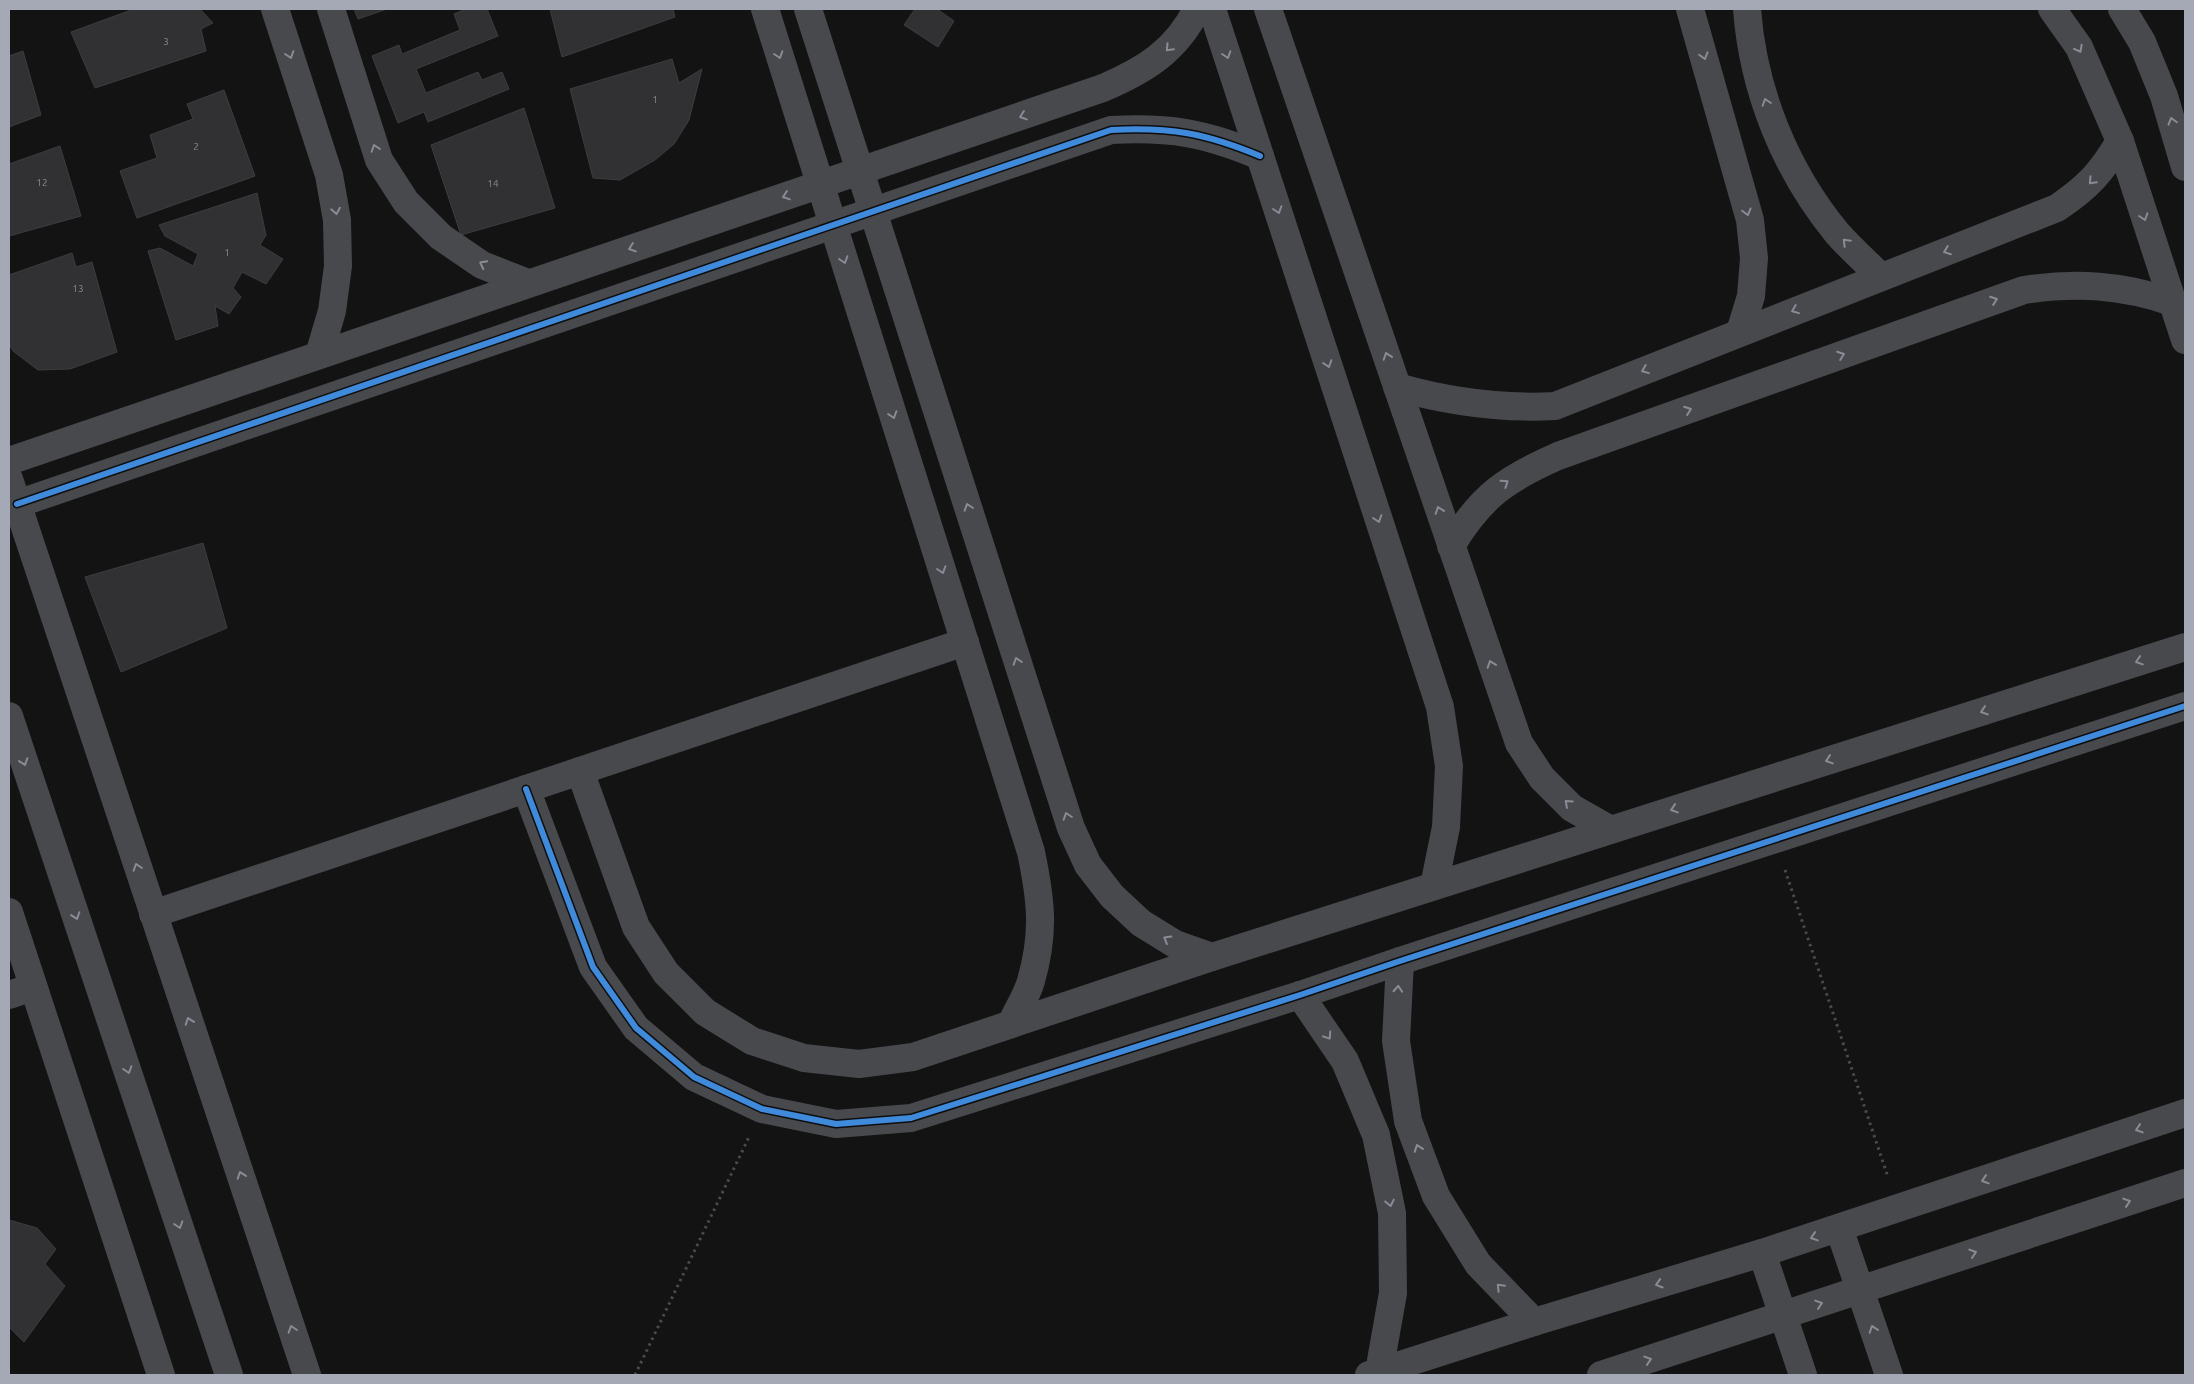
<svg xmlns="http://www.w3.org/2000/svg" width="2194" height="1384" viewBox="0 0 2194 1384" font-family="Ubuntu,sans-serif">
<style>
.building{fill:#313133;stroke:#3c3d40}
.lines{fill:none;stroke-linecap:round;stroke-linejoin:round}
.path{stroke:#494a4e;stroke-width:3;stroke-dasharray:2.5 4;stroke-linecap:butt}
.street{stroke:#48494c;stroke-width:28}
.cycleway-casing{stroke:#0e0e0f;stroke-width:9}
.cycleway{stroke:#408adc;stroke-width:6}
.oneway{stroke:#888c96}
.labels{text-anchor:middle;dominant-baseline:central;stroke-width:4.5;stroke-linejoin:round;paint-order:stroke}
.number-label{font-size:10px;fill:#878b94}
</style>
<rect width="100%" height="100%" fill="#131314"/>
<!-- building -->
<g class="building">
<polygon points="134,9 200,9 213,23 201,29 206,51 95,88 71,32"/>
<polygon points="354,9 387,9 358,19"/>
<polygon points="466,9 487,9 498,36 416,69 426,93 478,72 482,80 502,72 509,89 428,122 424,112 398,123 372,56 399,45 402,54 460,30 454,14"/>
<polygon points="550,9 673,9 675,17 562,57"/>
<polygon points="915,9 937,9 954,21 938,47 904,25"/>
<polygon points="23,51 41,115 9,127 9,56"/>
<polygon points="672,59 679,83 702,69 689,120 674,144 655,160 620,180 593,178 570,89"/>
<polygon points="224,90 255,176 137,218 120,171 157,158 150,135 193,119 187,104"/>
<polygon points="524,108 555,208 461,235 431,145"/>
<polygon points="60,146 81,216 9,236 9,164"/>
<polygon points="257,193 266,235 260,245 283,259 266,284 242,272 233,288 241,297 229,314 215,306 218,326 176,340 148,251 160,248 193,266 198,254 165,236 159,225"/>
<polygon points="72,253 76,267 92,262 117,352 70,369 38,370 13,351 9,344 9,275"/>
<polygon points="203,543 227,628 121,672 85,577"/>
<polygon points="9,1220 37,1228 56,1249 45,1264 65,1286 24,1342 9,1327"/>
</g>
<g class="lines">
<!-- path -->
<g class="path">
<polyline points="1785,870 1888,1177"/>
<polyline points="635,1375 749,1137"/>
</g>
<!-- street -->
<g class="street">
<polyline points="275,9 329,175 337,220 338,266 332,311 319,355"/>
<polyline points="331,9 379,160 406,202 441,237 482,265 528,283"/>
<path d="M765 9 1031 852C1041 900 1045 932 1031 981 1027 995 1018 1009 1012 1022"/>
<polyline points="808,9 1071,828 1088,865 1112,896 1141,923 1175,944 1212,957"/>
<polyline points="1212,9 1440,707 1449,766 1446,827 1434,886"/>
<polyline points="1268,9 1519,743 1542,778 1572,808 1609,829"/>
<polyline points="1690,9 1750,220 1754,258 1751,296 1740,332"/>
<path d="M1747 9C1753 90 1785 170 1837 233 1850 248 1866 262 1880 276"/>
<polyline points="2052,9 2079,47 2120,141 2185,340"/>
<polyline points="2122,9 2142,42 2164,96 2185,167"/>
<path d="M1397 387C1450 402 1500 409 1555 406L2057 208C2088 187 2101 173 2120 141"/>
<path d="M9 461 1103 88C1145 70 1176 51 1197 9"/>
<polyline points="9,479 307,1375"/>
<path d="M17 504 1111 130C1171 127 1205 133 1260 156"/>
<path d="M1451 546C1481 496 1506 479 1558 456L2024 290C2076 282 2122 285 2172 302"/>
<polyline points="9,716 229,1375"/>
<polyline points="580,771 636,927 666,973 705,1012 752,1041 804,1058 859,1064 913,1057 1212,957 2185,647"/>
<polyline points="526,789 593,967 636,1028 694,1077 762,1109 836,1124 911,1118 1300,995 1400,961 2185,706"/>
<polyline points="9,912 161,1375"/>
<polyline points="153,914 965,642"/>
<polyline points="1400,961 1396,1041 1408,1121 1436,1196 1478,1264 1534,1322"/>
<polyline points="9,995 33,987"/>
<polyline points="1300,995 1345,1061 1376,1135 1392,1213 1393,1293 1379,1372"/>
<polyline points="1839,1228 1889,1375"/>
<polyline points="1762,1253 1803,1375"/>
<polyline points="1369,1375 1534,1322 1762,1253 2185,1113"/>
<polyline points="1601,1375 2185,1183"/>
</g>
<!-- cycleway casing -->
<g class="cycleway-casing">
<g id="cycleway">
<path d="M17 504 1111 130C1171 127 1205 133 1260 156"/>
<polyline points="526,789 593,967 636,1028 694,1077 762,1109 836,1124 911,1118 1300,995 1400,961 2185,706"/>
</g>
</g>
<!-- cycleway -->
<use href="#cycleway" class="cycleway"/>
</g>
<!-- one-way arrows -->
<defs><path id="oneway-chevron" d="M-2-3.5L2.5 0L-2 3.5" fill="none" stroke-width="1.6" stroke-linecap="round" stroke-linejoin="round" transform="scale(1.25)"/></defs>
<g class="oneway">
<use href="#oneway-chevron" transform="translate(1169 48) rotate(133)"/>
<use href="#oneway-chevron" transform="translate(2079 49) rotate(61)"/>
<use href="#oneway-chevron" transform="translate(290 55) rotate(72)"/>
<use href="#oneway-chevron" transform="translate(779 55) rotate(72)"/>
<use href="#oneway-chevron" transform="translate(1227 55) rotate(72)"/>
<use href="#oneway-chevron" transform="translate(1704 56) rotate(74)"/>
<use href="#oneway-chevron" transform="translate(1766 102) rotate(-108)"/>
<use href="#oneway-chevron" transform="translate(1023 116) rotate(161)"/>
<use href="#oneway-chevron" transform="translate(2172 121) rotate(-106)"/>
<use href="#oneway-chevron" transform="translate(375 148) rotate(-108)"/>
<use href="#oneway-chevron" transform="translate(2092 181) rotate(133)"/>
<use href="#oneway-chevron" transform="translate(786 196) rotate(161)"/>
<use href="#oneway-chevron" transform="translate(1278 210) rotate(72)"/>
<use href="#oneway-chevron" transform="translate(336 211) rotate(80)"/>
<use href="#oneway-chevron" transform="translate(1747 212) rotate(75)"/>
<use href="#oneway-chevron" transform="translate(2144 217) rotate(72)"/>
<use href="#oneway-chevron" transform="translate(1846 242) rotate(-135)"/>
<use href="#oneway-chevron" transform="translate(632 248) rotate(161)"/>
<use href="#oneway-chevron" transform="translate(1947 251) rotate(159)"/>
<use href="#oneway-chevron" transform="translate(844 260) rotate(72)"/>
<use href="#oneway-chevron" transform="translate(483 264) rotate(-153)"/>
<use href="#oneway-chevron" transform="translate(1994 300) rotate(-20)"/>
<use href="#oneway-chevron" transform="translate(1795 310) rotate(158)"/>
<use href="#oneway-chevron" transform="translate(1841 355) rotate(-20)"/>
<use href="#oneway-chevron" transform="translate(1387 356) rotate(-109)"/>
<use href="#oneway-chevron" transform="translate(1328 364) rotate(72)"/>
<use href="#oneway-chevron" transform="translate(1645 370) rotate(158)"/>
<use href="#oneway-chevron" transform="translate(1688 410) rotate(-20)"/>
<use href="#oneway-chevron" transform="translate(893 415) rotate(72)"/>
<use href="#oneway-chevron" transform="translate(1505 483) rotate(-34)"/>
<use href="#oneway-chevron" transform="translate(968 507) rotate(-108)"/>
<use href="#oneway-chevron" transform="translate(1439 510) rotate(-109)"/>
<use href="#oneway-chevron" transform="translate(1378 519) rotate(72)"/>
<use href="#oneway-chevron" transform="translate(942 570) rotate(72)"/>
<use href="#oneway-chevron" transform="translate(1017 661) rotate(-108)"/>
<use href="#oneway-chevron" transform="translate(2139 661) rotate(162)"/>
<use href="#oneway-chevron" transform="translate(1491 664) rotate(-109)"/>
<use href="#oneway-chevron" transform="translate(1984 711) rotate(162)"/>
<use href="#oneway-chevron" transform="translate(1829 760) rotate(162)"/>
<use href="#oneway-chevron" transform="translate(24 762) rotate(71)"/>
<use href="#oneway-chevron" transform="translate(1568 803) rotate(-138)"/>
<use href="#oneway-chevron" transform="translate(1674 809) rotate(162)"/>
<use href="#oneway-chevron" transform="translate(1067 816) rotate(-108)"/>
<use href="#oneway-chevron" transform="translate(137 867) rotate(-108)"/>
<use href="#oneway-chevron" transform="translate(76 916) rotate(71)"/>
<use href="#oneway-chevron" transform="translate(1167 939) rotate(-149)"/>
<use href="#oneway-chevron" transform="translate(1398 989) rotate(-87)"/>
<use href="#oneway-chevron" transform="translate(189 1021) rotate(-109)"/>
<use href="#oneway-chevron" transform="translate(1328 1036) rotate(56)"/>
<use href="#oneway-chevron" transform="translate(128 1070) rotate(72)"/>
<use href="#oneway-chevron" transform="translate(2139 1129) rotate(162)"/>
<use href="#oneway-chevron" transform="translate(1418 1148) rotate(-110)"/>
<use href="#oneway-chevron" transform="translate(241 1175) rotate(-109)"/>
<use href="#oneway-chevron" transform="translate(1985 1180) rotate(162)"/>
<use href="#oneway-chevron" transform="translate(2127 1202) rotate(-18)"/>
<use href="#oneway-chevron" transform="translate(1390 1203) rotate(78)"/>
<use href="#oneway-chevron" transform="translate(179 1225) rotate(72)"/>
<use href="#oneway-chevron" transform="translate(1814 1237) rotate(162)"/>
<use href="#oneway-chevron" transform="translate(1973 1253) rotate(-18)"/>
<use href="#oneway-chevron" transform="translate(1659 1284) rotate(163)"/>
<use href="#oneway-chevron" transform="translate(1500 1287) rotate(-134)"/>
<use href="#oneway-chevron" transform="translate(1819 1304) rotate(-18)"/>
<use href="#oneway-chevron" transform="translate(292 1329) rotate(-108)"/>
<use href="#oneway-chevron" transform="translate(1873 1329) rotate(-109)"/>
<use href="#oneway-chevron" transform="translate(1648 1360) rotate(-18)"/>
</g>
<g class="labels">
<!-- number labels -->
<g class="number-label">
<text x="166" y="41">3</text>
<text x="655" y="99">1</text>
<text x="196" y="146">2</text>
<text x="42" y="182">12</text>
<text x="493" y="183">14</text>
<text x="227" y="252">1</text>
<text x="78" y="288">13</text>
</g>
</g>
<!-- border -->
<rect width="2194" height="1384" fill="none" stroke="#a4a9b5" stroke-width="20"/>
</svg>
